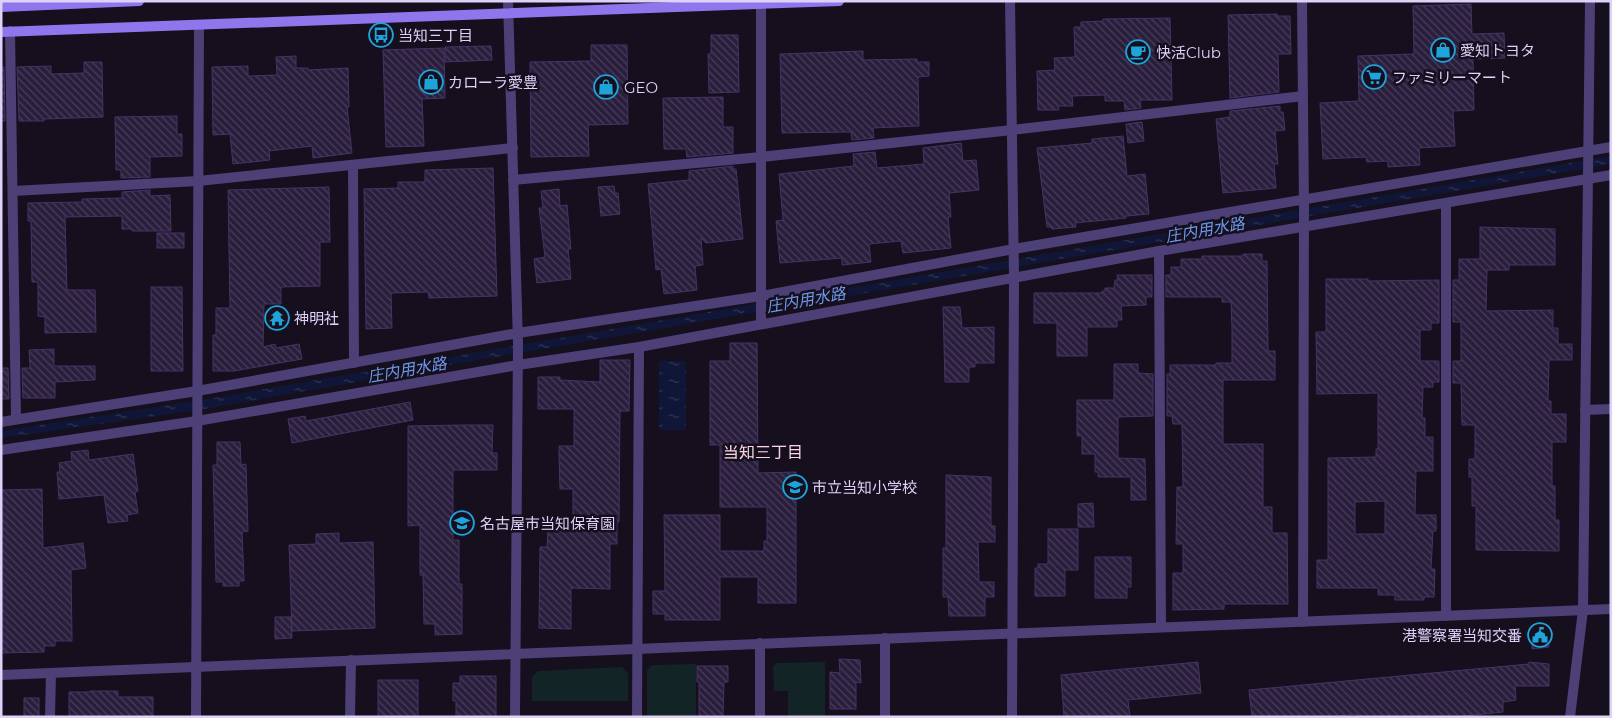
<svg xmlns="http://www.w3.org/2000/svg" width="1612" height="718" viewBox="0 0 1612 718" font-family="Montserrat,'Noto Sans JP',sans-serif">
<style>
.garden{fill:#132427}
.water{fill:url(#water-ripples)}
.building{fill:url(#building-back-hatch);stroke:#463366;fill-rule:evenodd}
.lines{fill:none;stroke-linecap:round;stroke-linejoin:round}
.street{stroke:#4c4077;stroke-width:10}
.secondary{stroke:#8f76ec;stroke-width:10}
.labels{text-anchor:middle;dominant-baseline:central;stroke-width:5;stroke-linejoin:round;paint-order:stroke}
.poi-label{font-size:15px;fill:#ded2f9;stroke:#150f1e;text-anchor:start}
.water-label{font-size:16px;font-style:italic;fill:#6e9aeb;stroke:#150f1e}
.neighbourhood-label{font-size:16px;fill:#f9d4e5;stroke:#150f1e}
</style>
<defs>
<pattern id="water-ripples" width="26" height="14" patternUnits="userSpaceOnUse" patternTransform="scale(1.25)"><rect width="26" height="14" fill="#0f1637"/><path d="M2 4q2-2 4 0t4 0M15 11q2-2 4 0t4 0" fill="none" stroke="#323755"/></pattern>
<pattern id="building-back-hatch" width="6" height="6" patternUnits="userSpaceOnUse" patternTransform="scale(1.25)"><rect width="6" height="6" fill="#2a1e3d"/><path d="M-1 5l2 2M0 0l6 6M5-1l2 2" fill="none" stroke="#483e5a"/></pattern>
</defs>
<rect width="100%" height="100%" fill="#150f1e"/>
<!-- garden -->
<g class="garden">
<polygon points="825,662 825,717 788,717 788,691 774,691 773,666 777,663"/>
<polygon points="696,664 696,717 647,717 647,670 652,665"/>
<polygon points="622,667 628,673 628,701 532,701 532,677 538,671"/>
</g>
<!-- water -->
<g class="water">
<polygon points="1611,156 1611,164 1473,188 473,361 206,409 1,438 1,431 207,399"/>
<rect x="659" y="361" width="27" height="69"/>
</g>
<!-- building -->
<g class="building">
<polygon points="1471,4 1472,34 1504,33 1505,58 1473,59 1474,110 1453,111 1455,146 1419,148 1420,165 1388,167 1388,161 1367,162 1366,157 1323,159 1320,103 1359,101 1358,56 1414,54 1413,6"/>
<polygon points="1277,14 1277,16 1290,16 1291,54 1278,54 1279,92 1230,98 1228,15"/>
<polygon points="1170,18 1172,100 1140,100 1141,108 1125,110 1124,101 1105,101 1105,95 1072,96 1073,106 1058,106 1059,110 1038,110 1037,71 1055,70 1054,58 1075,57 1074,27 1081,27 1081,22 1103,21 1103,19"/>
<polygon points="711,35 738,35 739,92 709,93 708,54 711,54"/>
<polygon points="591,45 627,45 628,124 588,125 589,156 531,157 530,62 591,61"/>
<polygon points="491,46 492,60 445,62 445,47"/>
<polygon points="444,48 445,98 422,99 424,146 386,147 383,50"/>
<polygon points="863,51 863,60 917,59 917,62 929,62 929,76 918,77 919,126 873,128 874,138 852,140 851,132 782,133 780,54"/>
<polygon points="296,56 296,68 308,68 308,70 348,68 349,107 347,107 352,153 313,158 312,146 269,151 270,160 233,164 230,134 213,135 212,67 248,66 248,76 277,75 276,57"/>
<polygon points="84,62 102,62 103,117 44,119 44,121 19,121 17,67 51,66 51,74 84,73"/>
<polygon points="1,67 4,67 5,121 1,121"/>
<polygon points="723,97 723,127 733,127 733,153 687,157 686,149 664,149 663,98"/>
<polygon points="1280,106 1280,112 1283,112 1285,130 1275,131 1278,164 1274,164 1276,188 1223,193 1216,119 1230,117 1230,111"/>
<polygon points="177,116 177,134 182,134 182,156 150,157 150,177 121,178 121,170 116,170 115,117"/>
<polygon points="1142,122 1144,141 1128,143 1126,124"/>
<polygon points="1123,136 1127,176 1145,174 1149,214 1126,216 1126,218 1075,223 1076,227 1052,229 1051,227 1047,227 1037,148 1092,143 1092,139"/>
<polygon points="961,143 963,161 976,160 979,190 949,193 951,217 948,217 951,248 903,253 901,241 869,244 871,262 842,265 842,258 780,263 776,221 783,220 779,174 854,166 853,154 875,152 877,168 924,164 923,148"/>
<polygon points="733,166 733,169 736,169 743,239 706,243 701,238 703,265 695,266 697,290 664,294 661,269 656,270 648,184 689,180 689,171"/>
<polygon points="493,168 497,296 429,298 428,292 391,293 392,328 366,329 364,189 398,188 398,182 425,182 425,170"/>
<polygon points="614,186 615,193 618,193 620,214 601,216 598,187"/>
<polygon points="329,187 330,242 320,242 320,286 281,287 281,304 264,304 263,347 275,344 276,348 299,344 302,359 234,371 213,371 213,335 216,335 216,308 230,308 228,190"/>
<polygon points="559,189 560,206 567,205 571,249 568,249 571,279 537,283 534,259 545,257 539,208 543,208 541,191"/>
<polygon points="150,190 150,196 170,195 171,231 132,231 132,229 122,229 122,216 65,217 67,290 95,290 96,332 45,333 45,317 38,316 38,282 32,282 31,221 28,221 28,203 82,202 82,199 122,198 122,192"/>
<polygon points="1480,227 1555,229 1555,265 1509,265 1509,270 1487,270 1486,311 1553,310 1553,328 1558,328 1558,344 1572,344 1572,360 1549,360 1548,401 1551,401 1551,414 1566,414 1566,442 1552,442 1552,486 1555,486 1555,520 1559,520 1559,551 1476,550 1476,506 1472,506 1472,477 1469,477 1469,459 1475,459 1475,425 1462,425 1461,383 1453,383 1453,361 1461,361 1461,322 1453,322 1453,280 1459,280 1459,259 1480,259"/>
<rect x="157" y="233" width="27" height="15"/>
<polygon points="1243,254 1262,254 1262,261 1267,261 1268,351 1275,351 1275,380 1223,380 1223,444 1263,444 1263,507 1272,507 1272,533 1287,533 1288,604 1224,604 1224,609 1173,610 1173,573 1183,573 1183,544 1176,544 1177,487 1183,487 1182,424 1173,424 1172,416 1167,416 1167,374 1170,374 1170,365 1216,365 1216,363 1232,363 1232,328 1231,302 1222,302 1222,297 1166,297 1166,275 1171,275 1171,267 1181,267 1181,259 1202,259 1202,256 1243,256"/>
<polygon points="1117,275 1152,275 1152,297 1146,297 1146,305 1121,306 1122,320 1117,320 1117,327 1087,327 1087,356 1057,356 1057,323 1034,323 1034,293 1102,293 1102,291 1105,291 1105,288 1114,288 1115,280 1118,280"/>
<path d="M1326 279H1368V281L1439 280V323H1431V330H1420V361H1439V382H1433V387H1423L1422 418H1425V437H1433V471H1416L1415 515H1436V531H1433L1431 569H1435L1434 597H1424V600H1395V595H1378V588H1317V560H1328V458L1376 457V449H1378V393L1317 394 1316 332H1326ZM1385 501V534H1355V502Z"/>
<polygon points="151,287 182,287 183,371 151,371"/>
<polygon points="943,307 960,307 962,328 994,327 994,363 975,363 975,367 969,367 969,382 945,382"/>
<polygon points="730,343 757,343 758,473 796,472 796,603 758,603 758,577 720,577 720,620 665,620 665,614 653,614 653,591 665,591 664,515 720,515 720,551 764,551 764,541 767,541 767,507 720,507 720,445 710,445 710,361 730,361"/>
<polygon points="54,349 54,366 95,366 95,380 55,382 55,398 23,398 22,368 30,368 29,350"/>
<polygon points="600,360 630,360 629,411 620,411 619,522 617,522 617,544 610,544 610,589 571,588 571,629 539,628 540,547 547,547 548,530 573,530 573,489 560,489 559,455 559,446 574,446 574,409 538,409 538,377 560,377 560,380 600,382"/>
<polygon points="1114,364 1138,364 1138,373 1153,374 1153,416 1118,417 1118,458 1145,459 1146,500 1131,500 1131,477 1098,477 1098,472 1095,472 1095,454 1082,454 1082,436 1077,436 1077,400 1114,400"/>
<polygon points="1,368 8,368 9,399 1,399"/>
<polygon points="410,402 413,420 292,443 288,419 305,416 306,421"/>
<polygon points="462,425 493,425 492,453 497,453 497,470 453,470 453,540 459,540 459,584 462,584 462,634 435,635 435,624 424,624 423,575 420,575 420,525 408,526 408,426"/>
<polygon points="217,442 240,442 241,465 246,464 248,531 242,532 244,581 239,581 239,586 223,586 223,582 216,582 213,465 217,465"/>
<polygon points="88,450 89,460 133,454 138,491 135,492 138,513 127,515 128,521 108,523 104,495 59,499 57,472 60,472 59,463 72,461 71,452"/>
<polygon points="946,475 991,477 991,526 995,526 995,542 978,542 979,582 994,582 994,597 985,597 985,616 949,616 948,597 943,597 943,548 946,548"/>
<polygon points="42,489 43,548 83,543 86,568 71,570 72,641 55,641 55,646 44,646 44,652 1,653 1,490"/>
<polygon points="1093,503 1094,527 1078,527 1078,504"/>
<polygon points="1048,529 1078,529 1078,570 1065,570 1065,596 1035,596 1035,568 1038,568 1038,564 1048,564"/>
<polygon points="339,533 339,543 373,542 375,628 292,631 289,545 316,544 316,534"/>
<polygon points="1095,557 1131,557 1131,587 1127,587 1127,598 1095,598"/>
<polygon points="275,617 291,617 292,638 275,639"/>
<polygon points="1532,629 1548,629 1549,647 1532,649"/>
<polygon points="839,659 860,660 861,683 856,682 856,709 830,709 830,672 840,673"/>
<polygon points="1198,662 1201,693 1128,700 1130,717 1064,717 1061,675"/>
<polygon points="1529,662 1549,664 1549,686 1515,686 1516,700 1503,702 1503,712 1454,717 1357,717 1356,714 1331,717 1252,717 1249,690 1529,664"/>
<polygon points="697,666 728,666 728,682 724,682 723,717 699,717 699,682 697,682"/>
<polygon points="460,676 496,676 496,717 456,717 456,701 453,701 453,683 460,683"/>
<rect x="378" y="680" width="40" height="37"/>
<polygon points="90,691 118,691 118,697 153,697 153,717 69,717 69,692 90,692"/>
<rect x="24" y="698" width="15" height="19"/>
</g>
<g class="lines">
<!-- street -->
<g class="street">
<polyline points="508,1 518,343 515,717"/>
<polyline points="1010,1 1014,277 1012,717"/>
<polyline points="1302,1 1304,208 1303,622"/>
<polyline points="10,31 16,419"/>
<polyline points="353,166 354,363"/>
<polyline points="513,180 761,157 1012,130 1303,96"/>
<polyline points="13,191 198,181 513,148"/>
<polyline points="1446,203 1446,616"/>
<polyline points="1159,251 1161,627"/>
<polyline points="761,324 761,4"/>
<polyline points="1585,410 1611,409"/>
<polyline points="1,422 197,391 518,333 761,296 1014,249 1611,147"/>
<polyline points="1,450 197,421 518,365 639,347 1159,251 1611,175"/>
<polyline points="1,675 1611,609"/>
<polyline points="50,717 51,673"/>
<polyline points="196,717 199,25"/>
<polyline points="350,717 351,660"/>
<polyline points="637,717 639,347"/>
<polyline points="760,717 760,643"/>
<polyline points="885,717 885,638"/>
<polyline points="1570,717 1583,610 1590,1"/>
</g>
<!-- secondary -->
<g class="secondary">
<polyline points="1,7 139,1"/>
<polyline points="1,32 839,1"/>
</g>
</g>
<!-- icons -->
<defs>
<g id="bus-ring" transform="scale(1.25)"><circle r="9.5" fill="#150f1e" stroke="#1da4da" stroke-width="1.5"/><path d="M-5-6H5V4H4V6H2V4H-2V6H-4V4H-5ZM-3.5-4V0h7V-4ZM-3.5 1.2v1.5H-2V1.2ZM2 1.2v1.5H3.5V1.2Z" fill="#1da4da"/></g>
<g id="shop-ring" transform="scale(1.25)"><circle r="9.5" fill="#150f1e" stroke="#1da4da" stroke-width="1.5"/><path d="M-5-2.5h2.3a2.7 3.5 0 0 1 5.4 0H5L5.5 6h-11ZM-1.5-2.5h3a1.5 2.3 0 0 0-3 0Z" fill="#1da4da"/></g>
<g id="cafe-ring" transform="scale(1.25)"><circle r="9.5" fill="#150f1e" stroke="#1da4da" stroke-width="1.5"/><path d="M-5.5-4.5H6V0H3Q3 3.5 0 3.5H-2.5Q-5.5 3.5-5.5 0ZM3-3.2v2h1.7v-2ZM-6 4.5H4V6H-6Z" fill="#1da4da"/></g>
<g id="supermarket-ring" transform="scale(1.25)"><circle r="9.5" fill="#150f1e" stroke="#1da4da" stroke-width="1.5"/><path d="M-6-5.5h2.5l.6 2H6L4.5 2H-2.5L-4.4-4H-6ZM-1.5 3.2a1.3 1.3 0 1 0 .1 0ZM3 3.2a1.3 1.3 0 1 0 .1 0Z" fill="#1da4da"/></g>
<g id="temple-ring" transform="scale(1.25)"><circle r="9.5" fill="#150f1e" stroke="#1da4da" stroke-width="1.5"/><path d="M0-6L5-2H3V0L6.5 2.5H4V6H1.5V3h-3V6H-4V2.5H-6.5L-3 0V-2H-5Z" fill="#1da4da"/></g>
<g id="school-ring" transform="scale(1.25)"><circle r="9.5" fill="#150f1e" stroke="#1da4da" stroke-width="1.5"/><path d="M0-5L7-2L0 1L-7-2ZM-4 1L0 2.5L4 1V4Q0 6-4 4Z" fill="#1da4da"/></g>
<g id="civic-ring" transform="scale(1.25)"><circle r="9.5" fill="#150f1e" stroke="#1da4da" stroke-width="1.5"/><path d="M-.6-6.5H3V-4.5H.6V-3L4-1V1h2V6H-6V1h2V-1L-.6-3ZM-1.2 2.5V6h2.4V2.5Z" fill="#1da4da"/></g>
</defs>
<g fill-rule="evenodd">
<use href="#bus-ring" x="381" y="35"/>
<use href="#shop-ring" x="1443" y="50"/>
<use href="#cafe-ring" x="1138" y="52"/>
<use href="#supermarket-ring" x="1374" y="77"/>
<use href="#shop-ring" x="431" y="82"/>
<use href="#shop-ring" x="606" y="87"/>
<use href="#temple-ring" x="277" y="318"/>
<use href="#school-ring" x="795" y="487"/>
<use href="#school-ring" x="462" y="523"/>
<use href="#civic-ring" x="1540" y="635"/>
</g>
<g class="labels">
<!-- poi labels -->
<g class="poi-label">
<text x="398" y="35">当知三丁目</text>
<text x="1460" y="50">愛知トヨタ</text>
<text x="1156" y="52">快活Club</text>
<text x="1392" y="77">ファミリーマート</text>
<text x="448" y="82">カローラ愛豊</text>
<text x="624" y="87">GEO</text>
<text x="294" y="318">神明社</text>
<text x="812" y="487">市立当知小学校</text>
<text x="480" y="523">名古屋市当知保育園</text>
<text x="1522" y="635" text-anchor="end">港警察署当知交番</text>
</g>
<!-- water labels -->
<g class="water-label">
<text transform="translate(1205 230) rotate(-10)">庄内用水路</text>
<text transform="translate(806 300) rotate(-10)">庄内用水路</text>
<text transform="translate(407 370) rotate(-10)">庄内用水路</text>
</g>
<!-- neighbourhood labels -->
<g class="neighbourhood-label">
<text x="763" y="452">当知三丁目</text>
</g>
</g>
<!-- border -->
<rect width="1612" height="718" fill="none" stroke="#ded2f9" stroke-width="5"/>
</svg>
